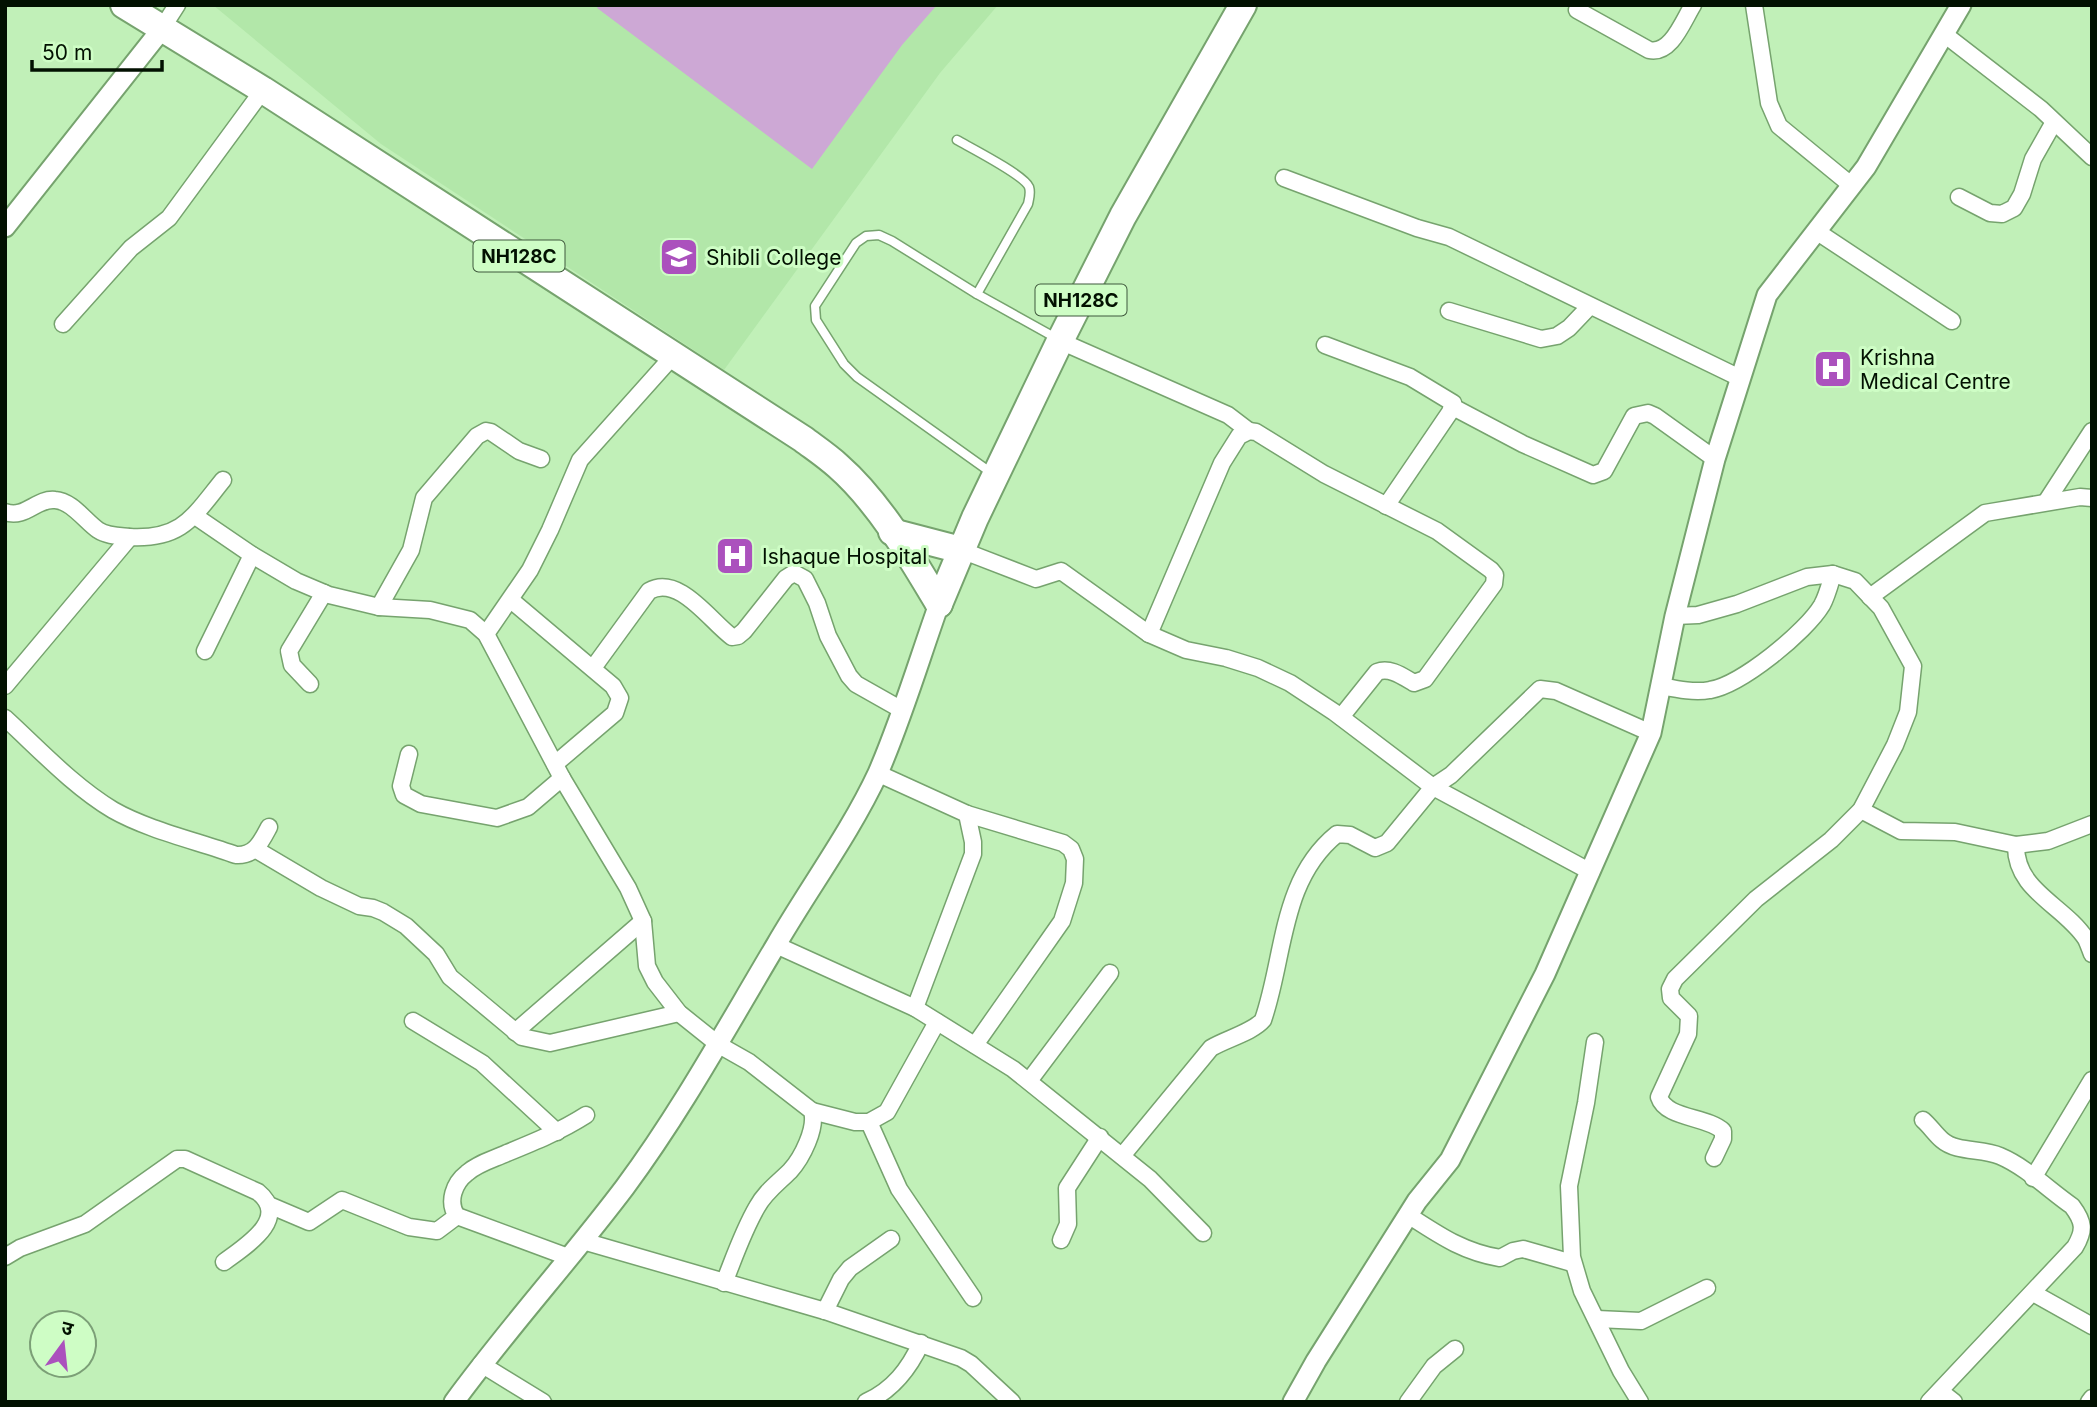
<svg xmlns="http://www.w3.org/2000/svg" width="2097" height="1407" viewBox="0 0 2097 1407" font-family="Inter,'Noto Sans Devanagari',sans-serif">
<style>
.built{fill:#b2e7a9}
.green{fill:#cda8d5}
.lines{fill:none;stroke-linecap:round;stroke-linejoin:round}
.service-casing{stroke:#76a36e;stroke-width:11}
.minor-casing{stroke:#76a36e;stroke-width:19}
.tertiary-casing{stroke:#76a36e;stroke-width:23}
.trunk-casing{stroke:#76a36e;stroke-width:30}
.service{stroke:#fff;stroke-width:8}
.minor{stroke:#fff;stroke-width:16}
.tertiary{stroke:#fff;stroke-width:19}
.trunk{stroke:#fff;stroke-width:26}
.labels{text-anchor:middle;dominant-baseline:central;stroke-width:6;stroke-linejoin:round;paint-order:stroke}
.shield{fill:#cefdc5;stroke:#3f583c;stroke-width:2}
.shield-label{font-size:19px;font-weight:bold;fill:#021101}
.poi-label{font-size:21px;fill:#021101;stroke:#cefdc5;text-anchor:start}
</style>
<rect width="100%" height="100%" fill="#c1f0b8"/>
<!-- built -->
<polygon class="built" points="213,5 998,5 940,73 724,370 381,144"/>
<!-- green -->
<polygon class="green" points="599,5 937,5 902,45 812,169 597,8"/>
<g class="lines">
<!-- service casing -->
<g class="service-casing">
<g id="service">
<path d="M957 140C971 148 1024 175 1029 187 1031 193 1029 199 1028 204L977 294"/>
<polyline points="993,474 857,377 844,364 816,320 815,306 856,243 866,236 879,235 892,241 977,294 1056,338"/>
</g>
</g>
<!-- minor casing -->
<g class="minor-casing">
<g id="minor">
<polyline points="1754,5 1769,103 1779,126 1851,185"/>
<path d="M1577 10 1649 50C1671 55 1683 21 1693 5"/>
<polyline points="161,30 177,5"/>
<polyline points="1944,34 2041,109 2092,157"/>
<polyline points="1284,178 1417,228 1449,237 1740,378"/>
<polyline points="1959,197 1990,213 2002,214 2014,208 2022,194 2033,159 2054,122"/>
<polyline points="1816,231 1952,321"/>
<polyline points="1449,311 1541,339 1557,336 1569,328 1590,306"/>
<polyline points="63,324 131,248 169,218 263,90"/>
<polyline points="1060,341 1228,415 1249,431"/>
<polyline points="1325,345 1410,377 1453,403 1450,412 1386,506"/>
<polyline points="1453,407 1523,444 1593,475 1604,471 1634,416 1648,413 1655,416 1715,459"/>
<polyline points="2046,502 2092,431"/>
<path d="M5 512C26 519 36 498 55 500 72 501 85 521 98 530 107 536 119 536 129 537 182 540 193 517 223 480"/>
<path d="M195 516 252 555 296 581 329 595 379 607 430 610 470 620 486 634 562 778 628 888 643 921 647 966 655 982 679 1013 719 1045 749 1062 812 1111C817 1128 802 1158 790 1171 778 1183 765 1192 757 1207 743 1231 734 1258 724 1283"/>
<polyline points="961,550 1036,579 1061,571 1149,634 1186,650 1226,658 1258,668 1290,683 1334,712 1433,787 1591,872"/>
<polyline points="1870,597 1985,513 2080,497 2092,498"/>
<polyline points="511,600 613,686 620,698 615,713 555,764"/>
<polyline points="379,607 411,550 424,498 477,436 486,431 491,432 519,451 541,459"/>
<path d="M1675 616 1698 615 1737 604 1807 577 1833 574 1855 581 1881 608 1913 666 1908 712 1895 745 1861 810 1831 840 1756 899 1675 979 1670 989 1671 998 1689 1016 1688 1034 1659 1097C1666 1119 1707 1116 1723 1131V1139L1714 1158"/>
<polyline points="486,634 530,570 550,530 580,460 673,356"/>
<path d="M1149 634 1222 463 1239 436 1249 431 1256 432 1324 474 1437 531 1491 570 1495 575 1494 584 1425 679 1414 683C1402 676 1390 667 1377 672L1341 717"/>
<polyline points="205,651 252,555"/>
<path d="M593 668 649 591C679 574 710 621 732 637L738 636 744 631 786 578 794 573 805 579 817 603 828 636 849 676 856 684 902 710"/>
<polyline points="310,684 292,665 289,651 324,593"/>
<polyline points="5,686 130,537"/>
<path d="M1661 686C1676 689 1694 693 1710 690 1741 685 1806 632 1822 605 1827 596 1830 584 1833 574"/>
<path d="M5 718C39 749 73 786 113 810 148 830 197 841 236 855 255 856 261 842 269 827"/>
<polyline points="409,754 401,786 404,795 421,804 497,818 528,807 562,778"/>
<polyline points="877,773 967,814 1063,843 1071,849 1075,859 1074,883 1062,921 975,1045"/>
<polyline points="1861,810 1901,831 1955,832 2016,845 2048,841 2092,824"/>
<path d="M2016 845C2015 891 2064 905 2086 939 2088 943 2090 949 2092 954"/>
<polyline points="255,849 321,888 359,906 373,908 383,912 406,926 436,954 450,977 522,1037 550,1043 679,1013"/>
<polyline points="776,945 915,1008 1013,1069 1150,1179 1203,1233"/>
<polyline points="915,1008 973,854 973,842 967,814"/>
<polyline points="413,1021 482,1063 557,1132"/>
<polyline points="515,1032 643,921"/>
<polyline points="1595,1042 1586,1103 1569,1186 1572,1257 1582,1291 1621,1371 1640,1402"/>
<polyline points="1029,1081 1110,973"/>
<polyline points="812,1111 855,1122 869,1122 887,1112 937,1022"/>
<path d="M1923 1120C1930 1126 1935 1134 1942 1140 1957 1153 1982 1148 2000 1156 2026 1167 2049 1190 2072 1206 2084 1222 2085 1230 2075 1247L1929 1402"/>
<polyline points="869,1122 899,1189 973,1298"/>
<path d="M1122 1156 1211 1048C1226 1039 1253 1032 1263 1020 1285 957 1280 880 1337 834L1350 835 1375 848 1387 843 1433 787 1451 775 1540 689 1556 691 1651 733"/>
<polyline points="2033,1178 2092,1080"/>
<polyline points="269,1205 309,1222 342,1200 409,1227 437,1231 457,1216"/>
<path d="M1408 1215C1439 1235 1463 1252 1500 1258L1513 1251 1523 1249 1572 1263"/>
<polyline points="1061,1240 1068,1224 1067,1188 1100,1137"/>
<polyline points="583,1241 825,1311 961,1358 971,1364 1012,1402"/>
<path d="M5 1257 20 1248 85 1224 177 1159H185L258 1192C291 1219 244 1247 224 1262"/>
<path d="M568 1257 457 1216C447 1202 454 1183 467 1173 478 1163 494 1159 507 1153 534 1142 561 1131 586 1115"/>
<polyline points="2033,1293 2092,1326"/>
<polyline points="825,1311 841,1279 850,1268 891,1239"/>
<polyline points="1597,1319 1641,1321 1707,1288"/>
<polyline points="481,1364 543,1402"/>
<polyline points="1940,1391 1954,1402"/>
<path d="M866 1402C893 1390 909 1369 921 1343"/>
<polyline points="1408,1402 1434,1366 1455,1349"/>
<polyline points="2089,1402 2092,1398"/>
</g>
</g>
<!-- tertiary casing -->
<g class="tertiary-casing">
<g id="tertiary">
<polyline points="5,227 161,30"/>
<path d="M454 1402C508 1328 570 1260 625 1187 682 1110 727 1027 776 945 809 888 850 833 878 773 902 718 919 660 939 604"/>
<polyline points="1293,1402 1316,1361 1417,1201 1450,1160 1545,974 1651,733 1675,616 1715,459 1767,295 1866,167 1961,5"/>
</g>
</g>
<!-- trunk casing -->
<g class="trunk-casing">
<g id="trunk">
<path d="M124 5 263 90 803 439C815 448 827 456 838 466 879 502 911 557 939 604"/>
<polyline points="892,532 961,550"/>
<polyline points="939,604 975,518 1060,341 1123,216 1243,5"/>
</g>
</g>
<!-- service -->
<use href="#service" class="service"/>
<!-- minor -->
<use href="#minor" class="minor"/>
<!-- tertiary -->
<use href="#tertiary" class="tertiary"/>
<!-- trunk -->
<use href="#trunk" class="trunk"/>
</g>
<!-- icons -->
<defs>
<g id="university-square" transform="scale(2.0125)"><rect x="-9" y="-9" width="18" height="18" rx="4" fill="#ab51bd" stroke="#cefdc5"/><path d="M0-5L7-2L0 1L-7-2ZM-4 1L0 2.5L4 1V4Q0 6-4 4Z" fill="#fff"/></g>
<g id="hospital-square" transform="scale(2.0125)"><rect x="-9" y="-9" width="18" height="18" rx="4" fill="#ab51bd" stroke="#cefdc5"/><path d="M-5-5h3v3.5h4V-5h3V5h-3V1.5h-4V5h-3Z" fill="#fff"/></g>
</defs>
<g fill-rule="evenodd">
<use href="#university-square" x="679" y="257"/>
<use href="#hospital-square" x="1833" y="369"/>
<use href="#hospital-square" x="735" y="556"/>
</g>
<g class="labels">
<!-- shield labels -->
<g class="shield">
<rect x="473.5" y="240.5" width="91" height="31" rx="5"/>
<rect x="1035.5" y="284.5" width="91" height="31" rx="5"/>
</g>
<g class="shield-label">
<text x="519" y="256">NH128C</text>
<text x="1081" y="300">NH128C</text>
</g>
<!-- poi labels -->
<g class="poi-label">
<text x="706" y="257">Shibli College</text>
<text x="1860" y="357">Krishna<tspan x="1860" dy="24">Medical Centre</tspan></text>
<text x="762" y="556">Ishaque Hospital</text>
</g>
</g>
<!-- border -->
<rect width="2097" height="1407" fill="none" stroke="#021101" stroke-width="14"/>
<!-- north arrow -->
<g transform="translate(63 1344) rotate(15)"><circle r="33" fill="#cefdc5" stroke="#7c9f77" stroke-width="2"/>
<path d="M0-5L12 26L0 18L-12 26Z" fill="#ab51bd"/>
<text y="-10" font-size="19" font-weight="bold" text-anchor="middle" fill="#021101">उ</text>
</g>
<!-- scale -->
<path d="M32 60v10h130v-10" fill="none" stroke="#021101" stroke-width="3.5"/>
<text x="42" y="60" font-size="21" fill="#021101" stroke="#cefdc5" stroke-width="5" paint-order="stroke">50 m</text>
</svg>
